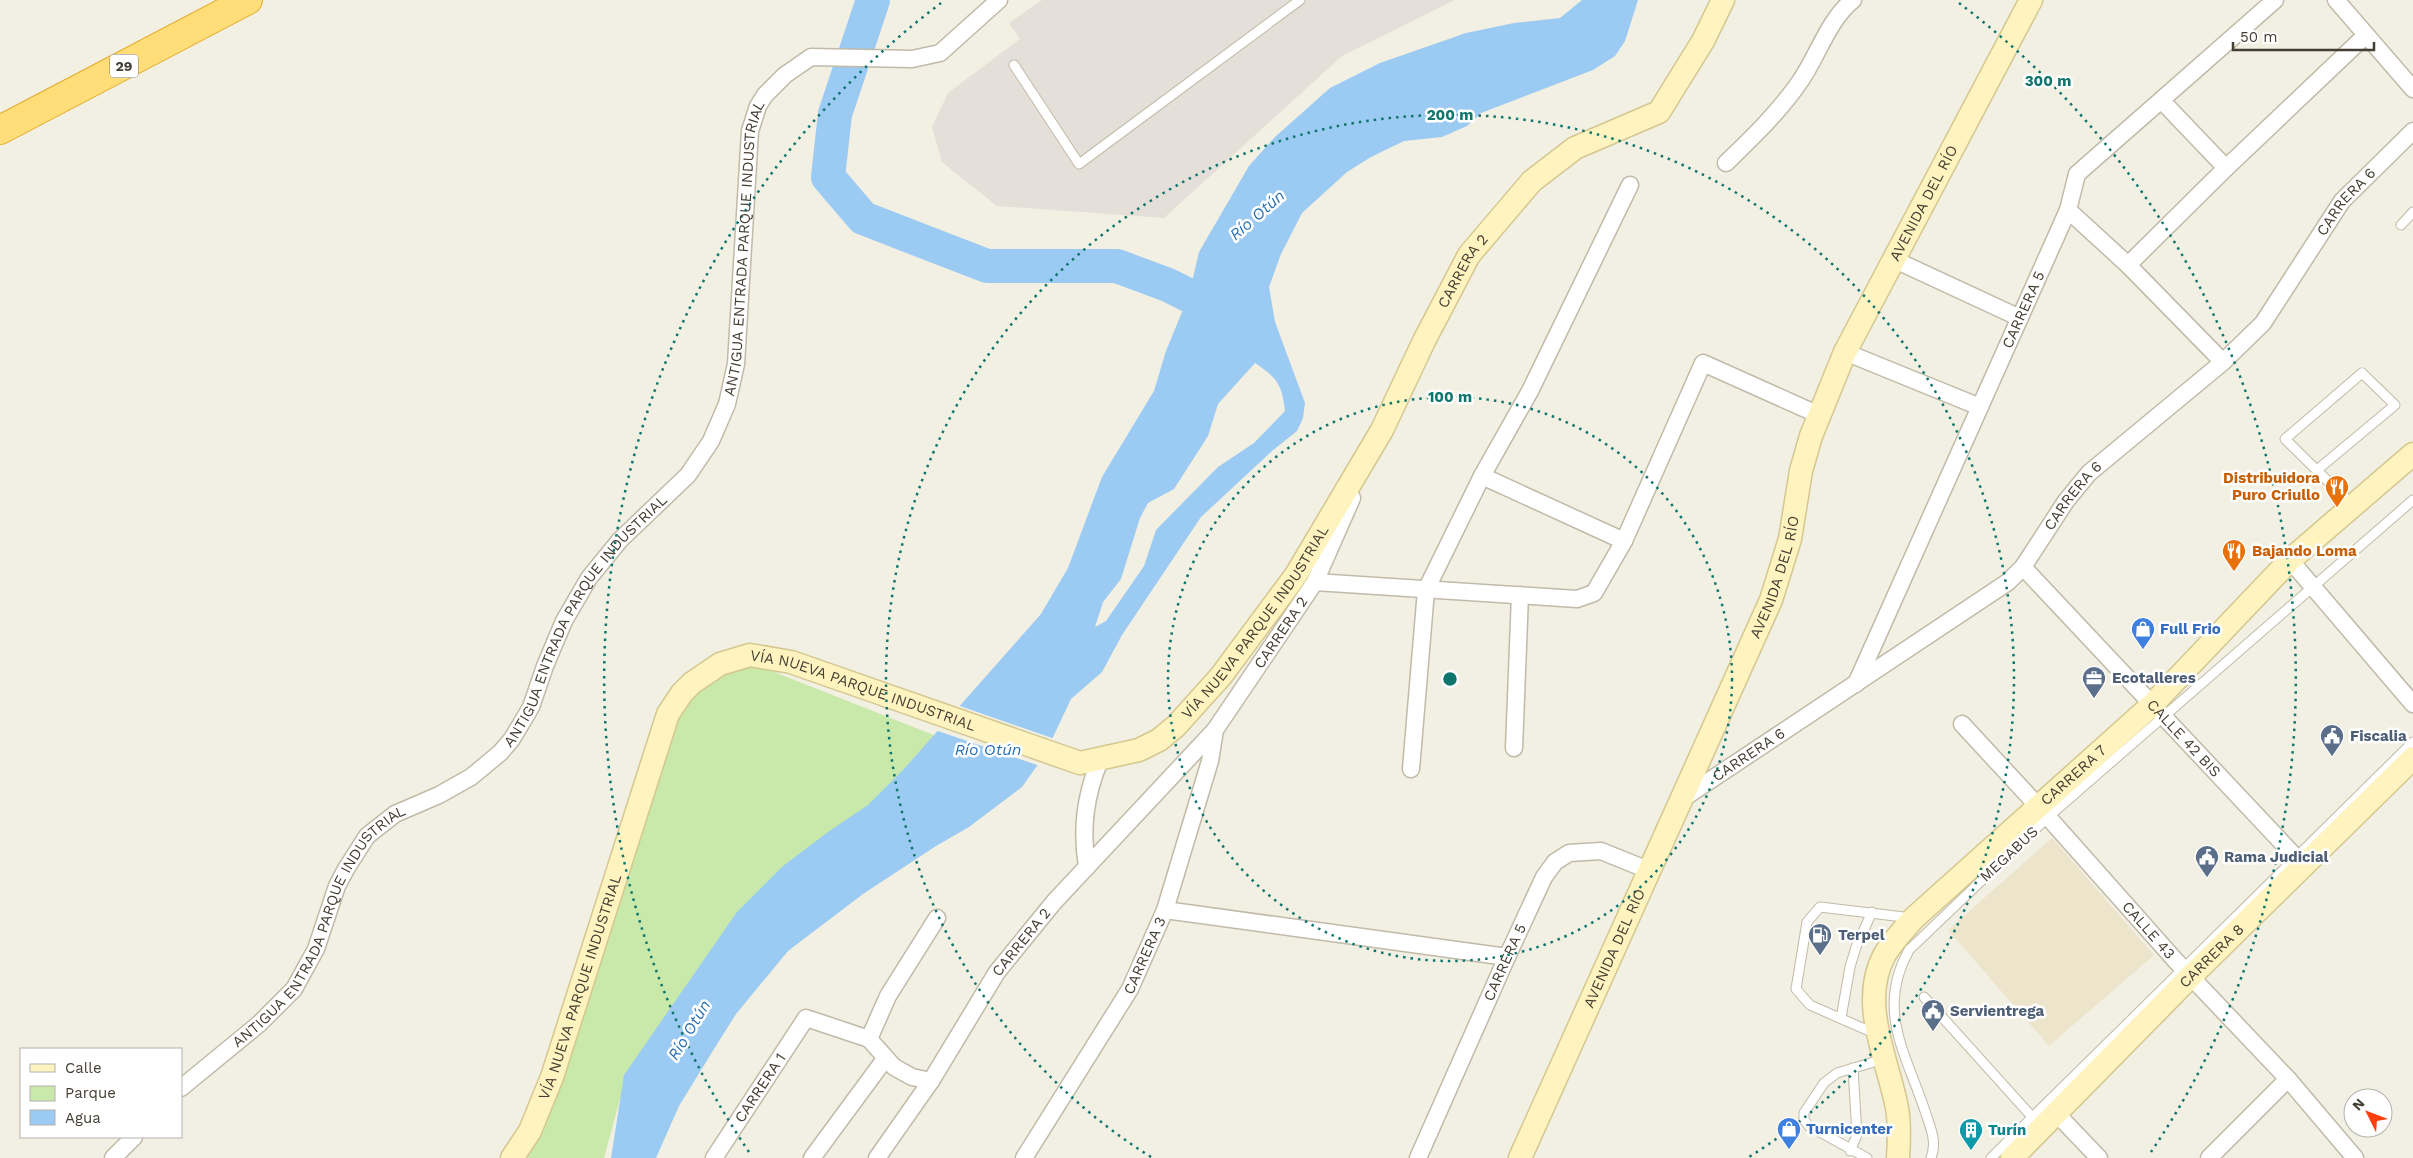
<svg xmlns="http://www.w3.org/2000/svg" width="2413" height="1158" viewBox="0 0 2413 1158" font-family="'Work Sans',sans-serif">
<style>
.industrial{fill:#e4dfd8}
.education{fill:#ece5cc}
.green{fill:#c8e9a9}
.water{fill:#9bcaf3;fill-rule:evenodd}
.pier{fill:#f2efe3}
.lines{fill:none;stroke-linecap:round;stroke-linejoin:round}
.river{stroke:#9bcaf3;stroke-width:34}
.service-casing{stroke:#c1baa8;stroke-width:11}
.minor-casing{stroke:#c1baa8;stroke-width:19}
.secondary-casing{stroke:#d4c790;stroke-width:25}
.trunk-casing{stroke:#e4ab2b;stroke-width:30}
.service{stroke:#fff;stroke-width:9}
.minor{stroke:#fff;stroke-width:16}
.secondary{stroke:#fff4c0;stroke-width:22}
.trunk{stroke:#ffdd78;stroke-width:28}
.ring{fill:none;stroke:#0f766e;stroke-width:2.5;stroke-dasharray:2.5 5}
.labels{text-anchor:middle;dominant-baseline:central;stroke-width:5;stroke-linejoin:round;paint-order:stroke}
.shield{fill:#fff;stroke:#7c7970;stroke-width:1}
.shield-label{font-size:14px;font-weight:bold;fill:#443f33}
.street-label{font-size:15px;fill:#443f33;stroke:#fff}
.food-label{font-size:15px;font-weight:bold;fill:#c56008;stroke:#fff;text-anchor:end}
.shop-label{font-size:15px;font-weight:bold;fill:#366cbe;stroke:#fff;text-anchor:start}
.service-label{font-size:15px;font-weight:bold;fill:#4e5e75;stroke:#fff;text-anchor:start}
.culture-label{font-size:15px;font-weight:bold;fill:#0d838f;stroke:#fff;text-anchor:start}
.water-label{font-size:16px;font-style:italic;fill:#2870b4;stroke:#fff}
.centre{fill:#0f766e;stroke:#fff;stroke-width:2.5}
.ring-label{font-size:15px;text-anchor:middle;font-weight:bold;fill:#0f766e;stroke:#fff;stroke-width:5;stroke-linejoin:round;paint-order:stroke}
</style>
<rect width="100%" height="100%" fill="#f2efe3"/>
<!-- industrial -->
<polygon class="industrial" points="1042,0 1455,0 1342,56 1164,218 997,206 942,162 932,127 948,93 1020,39 1009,23"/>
<!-- education -->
<polygon class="education" points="2052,838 2154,955 2049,1046 1948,930"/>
<!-- green -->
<polygon class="green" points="720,664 764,668 969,749 620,1099 604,1158 512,1158 668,714"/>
<!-- water -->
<path class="water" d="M1582 0H1638L1625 41 1615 56 1593 70 1481 113 1467 126 1442 137 1404 141 1371 157 1347 172 1302 213 1281 254 1269 287 1275 322 1305 403 1303 418 1297 431 1272 451 1201 517 1122 635 1102 672 1071 699 1044 756 1022 787 969 827 936 846 863 894 788 951 736 1014 714 1049 679 1106 656 1158H611L624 1075 737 912 783 866 828 832 868 805 904 769 1041 614 1068 568 1102 477 1154 391 1166 351 1189 295 1199 252 1249 166 1275 137 1330 88 1380 63 1466 33 1514 23 1560 18ZM1255 363C1277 378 1282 384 1285 411L1254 443 1218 467 1156 530 1144 566 1106 621 1095 627 1103 602 1121 579 1140 518 1148 503 1174 489 1208 436 1218 404Z"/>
<!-- pier -->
<polygon class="pier" points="957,705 1055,739 1040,766 935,730"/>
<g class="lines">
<!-- river -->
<polyline class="river" points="873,0 835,114 828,177 863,218 987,266 1117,266 1168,285 1220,311"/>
<!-- service casing -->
<g class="service-casing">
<g id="service">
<polyline points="1014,65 1079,164 1300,0"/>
<polyline points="2401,225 2413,212"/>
<polyline points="2317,470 2395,405 2362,373 2285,439 2352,505"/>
<polyline points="1924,997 2035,1120"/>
<polyline points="1841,1018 1850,967 1856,947 1872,912"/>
<polyline points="1876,1034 1810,1005 1796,989 1807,922 1820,907 1912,918"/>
<polyline points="1850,1151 1857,1135 1853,1068"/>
<polyline points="1867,1158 1809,1126 1804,1120 1804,1113 1824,1083 1837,1073 1884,1059"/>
<path d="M1931 1158C1937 1142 1931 1129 1926 1114 1907 1055 1875 1011 1909 950L2048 817 2413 500"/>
<polyline points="1991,1158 2413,742"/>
</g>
</g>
<!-- minor casing -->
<g class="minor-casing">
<g id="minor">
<polyline points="2336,0 2413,89"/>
<polyline points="2162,101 2226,168"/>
<path d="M1726 163C1753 137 1780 111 1801 80 1818 55 1829 19 1853 0"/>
<polyline points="2068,210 2128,265 2223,362"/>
<polyline points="1895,260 2020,318"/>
<polyline points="2128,265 2226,168 2366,35"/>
<polyline points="1845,352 1980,407"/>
<polyline points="1482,476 1624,541"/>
<polyline points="2290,560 2413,704"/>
<path id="s1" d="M2023 567 2304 866"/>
<polyline points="1315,582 1577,599 1594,593 1624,541 1703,363 1819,415"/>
<path id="s2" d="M1856 684 2068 210 2077 174 2275 0"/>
<path id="s3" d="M1962 724 2048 817 2175 960 2288 1079 2355 1158"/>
<polyline points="1514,748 1520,595"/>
<polyline points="1411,769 1426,590 1482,476 1530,391 1630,185"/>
<path id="s4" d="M1682 799 2008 582 2023 567 2066 501 2089 473 2223 362 2263 323 2342 201 2413 131"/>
<path d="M1087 867C1081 829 1085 796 1100 760"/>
<polyline points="1165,910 1507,957"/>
<polyline points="869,1039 888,996 937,918"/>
<path id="s5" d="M181 1088 259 1024 294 989 316 949 337 886 346 869 367 836 395 814 439 795 471 777 500 753 512 739 531 707 545 666 564 621 589 578 620 540 688 475 711 441 727 404 736 364 750 131 758 106 765 95 785 75 811 57 912 59 940 53 999 0"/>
<polyline points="2056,1113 2099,1158"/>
<polyline points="113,1158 134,1137"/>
<path id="s6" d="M714 1158 806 1018 869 1039 894 1067 912 1077 931 1081"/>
<polyline points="812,1158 885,1059"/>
<path id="s7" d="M877 1158 931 1081 997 972 1054 902 1215 730 1315 582 1352 498"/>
<path id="s8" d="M1024 1158 1130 989 1165 910 1210 761 1215 730"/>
<path id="s9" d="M1418 1158 1507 957 1544 877 1555 862 1569 853 1601 851 1648 870"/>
<polyline points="2209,1158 2288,1079"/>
</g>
</g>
<!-- secondary casing -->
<g class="secondary-casing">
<g id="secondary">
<path id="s10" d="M512 1158 530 1131 552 1077 668 714 682 693 692 683 720 664 750 655 791 662 1080 763 1139 750 1159 740 1176 726 1221 676 1296 575 1382 430 1424 341 1469 255 1532 181 1575 148 1659 112 1703 41 1723 0"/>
<path id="s11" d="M1520 1158 1771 600 1790 539 1801 471 1811 436 1845 352 2031 0"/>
<path id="s12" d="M1898 1158C1899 1142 1900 1124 1897 1108 1888 1060 1858 1002 1885 954 1893 941 1904 929 1914 918L2152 705 2290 560 2413 454"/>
<path id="s13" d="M2012 1158 2190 977 2413 758"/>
</g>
</g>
<!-- trunk casing -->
<g class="trunk-casing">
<polyline id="trunk" points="0,130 248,0"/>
</g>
<!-- service -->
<use href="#service" class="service"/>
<!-- minor -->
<use href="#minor" class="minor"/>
<!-- secondary -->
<use href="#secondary" class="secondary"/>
<!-- trunk -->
<use href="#trunk" class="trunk"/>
</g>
<!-- distance rings -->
<g class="ring">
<circle cx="1450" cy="679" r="282"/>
<path d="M1151 1157A564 564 0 1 1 1749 1157"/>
<path d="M749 1152A846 846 0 0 1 941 3M1959 3A846 846 0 0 1 2151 1152"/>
</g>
<!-- icons -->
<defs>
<g id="restaurant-pin" transform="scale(1.25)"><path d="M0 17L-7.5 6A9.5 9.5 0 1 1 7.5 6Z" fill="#e8710a" stroke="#fff"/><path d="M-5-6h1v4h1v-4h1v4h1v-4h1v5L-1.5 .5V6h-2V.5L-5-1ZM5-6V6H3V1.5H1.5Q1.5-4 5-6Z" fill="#fff"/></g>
<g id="shop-pin" transform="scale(1.25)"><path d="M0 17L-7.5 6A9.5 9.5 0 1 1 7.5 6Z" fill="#3f7fe0" stroke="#fff"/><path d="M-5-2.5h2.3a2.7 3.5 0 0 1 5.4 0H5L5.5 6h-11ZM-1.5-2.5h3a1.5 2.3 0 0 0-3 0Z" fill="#fff"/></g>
<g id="office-pin" transform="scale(1.25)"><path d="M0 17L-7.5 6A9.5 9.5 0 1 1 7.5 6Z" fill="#5c6f8a" stroke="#fff"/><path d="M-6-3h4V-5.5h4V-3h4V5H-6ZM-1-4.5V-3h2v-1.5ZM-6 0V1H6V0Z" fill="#fff"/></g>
<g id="civic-pin" transform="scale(1.25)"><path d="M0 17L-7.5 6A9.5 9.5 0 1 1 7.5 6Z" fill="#5c6f8a" stroke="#fff"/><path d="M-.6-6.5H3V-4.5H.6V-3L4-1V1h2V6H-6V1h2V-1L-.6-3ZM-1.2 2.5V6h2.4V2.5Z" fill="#fff"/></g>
<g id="fuel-pin" transform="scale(1.25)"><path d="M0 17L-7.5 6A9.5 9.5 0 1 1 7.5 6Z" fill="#5c6f8a" stroke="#fff"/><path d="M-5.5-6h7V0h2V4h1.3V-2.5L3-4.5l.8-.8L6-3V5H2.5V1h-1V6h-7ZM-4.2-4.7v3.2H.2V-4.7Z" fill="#fff"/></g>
<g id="building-pin" transform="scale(1.25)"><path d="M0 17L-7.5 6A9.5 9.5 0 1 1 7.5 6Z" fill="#0f9aa8" stroke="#fff"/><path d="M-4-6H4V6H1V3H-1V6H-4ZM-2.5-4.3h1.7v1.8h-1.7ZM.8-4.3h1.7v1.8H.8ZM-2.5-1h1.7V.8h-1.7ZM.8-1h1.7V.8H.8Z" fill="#fff"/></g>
</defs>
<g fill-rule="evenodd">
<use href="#restaurant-pin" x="2337" y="487"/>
<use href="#restaurant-pin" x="2234" y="551"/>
<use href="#shop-pin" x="2143" y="629"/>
<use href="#office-pin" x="2094" y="678"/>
<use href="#civic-pin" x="2332" y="736"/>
<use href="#civic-pin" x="2207" y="857"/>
<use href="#fuel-pin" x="1820" y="935"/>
<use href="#civic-pin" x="1933" y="1011"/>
<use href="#shop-pin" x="1789" y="1129"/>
<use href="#building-pin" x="1971" y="1130"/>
</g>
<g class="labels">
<!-- shield labels -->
<rect class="shield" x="110" y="54.5" width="28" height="23" rx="4"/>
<g class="shield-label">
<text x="124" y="66">29</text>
</g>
<!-- street labels -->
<g class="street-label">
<text stroke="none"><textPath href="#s4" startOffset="905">CARRERA 6</textPath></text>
<text stroke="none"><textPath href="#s11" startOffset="1040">AVENIDA DEL RÍO</textPath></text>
<text stroke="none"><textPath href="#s5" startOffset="1058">ANTIGUA ENTRADA PARQUE INDUSTRIAL</textPath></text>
<text stroke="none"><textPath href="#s10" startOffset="1569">CARRERA 2</textPath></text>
<text stroke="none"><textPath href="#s2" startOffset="410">CARRERA 5</textPath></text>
<text stroke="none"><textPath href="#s4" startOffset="500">CARRERA 6</textPath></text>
<text stroke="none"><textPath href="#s11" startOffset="635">AVENIDA DEL RÍO</textPath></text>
<text stroke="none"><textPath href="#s10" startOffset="1160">VÍA NUEVA PARQUE INDUSTRIAL</textPath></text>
<text stroke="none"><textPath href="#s5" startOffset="638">ANTIGUA ENTRADA PARQUE INDUSTRIAL</textPath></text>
<text stroke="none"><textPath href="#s7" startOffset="665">CARRERA 2</textPath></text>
<text stroke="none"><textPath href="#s10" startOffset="695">VÍA NUEVA PARQUE INDUSTRIAL</textPath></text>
<text stroke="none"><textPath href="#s1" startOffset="235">CALLE 42 BIS</textPath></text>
<text stroke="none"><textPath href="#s4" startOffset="80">CARRERA 6</textPath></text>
<text stroke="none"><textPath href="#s12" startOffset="469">CARRERA 7</textPath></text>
<text transform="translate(2009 854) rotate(-43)">MEGABUS</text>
<text stroke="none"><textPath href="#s5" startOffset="218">ANTIGUA ENTRADA PARQUE INDUSTRIAL</textPath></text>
<text stroke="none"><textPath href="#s3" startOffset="278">CALLE 43</textPath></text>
<text stroke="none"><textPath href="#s7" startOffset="260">CARRERA 2</textPath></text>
<text stroke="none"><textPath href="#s11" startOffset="230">AVENIDA DEL RÍO</textPath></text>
<text stroke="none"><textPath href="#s8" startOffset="236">CARRERA 3</textPath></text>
<text stroke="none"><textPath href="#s13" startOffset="284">CARRERA 8</textPath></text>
<text stroke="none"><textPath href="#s9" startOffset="214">CARRERA 5</textPath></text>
<text stroke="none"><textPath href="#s10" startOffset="185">VÍA NUEVA PARQUE INDUSTRIAL</textPath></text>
<text stroke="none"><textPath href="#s6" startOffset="84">CARRERA 1</textPath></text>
</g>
<!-- food labels -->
<g class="food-label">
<text x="2320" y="478">Distribuidora<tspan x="2320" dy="17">Puro Criullo</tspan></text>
<text x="2252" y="551" text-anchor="start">Bajando Loma</text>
</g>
<!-- shop labels -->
<g class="shop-label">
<text x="2160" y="629">Full Frio</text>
<text x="1806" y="1129">Turnicenter</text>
</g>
<!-- service labels -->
<g class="service-label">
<text x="2112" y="678">Ecotalleres</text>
<text x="2350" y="736">Fiscalia</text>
<text x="2224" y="857">Rama Judicial</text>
<text x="1838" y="935">Terpel</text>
<text x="1950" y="1011">Servientrega</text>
</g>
<!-- culture labels -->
<g class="culture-label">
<text x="1988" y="1130">Turín</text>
</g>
<!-- water labels -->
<g class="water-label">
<text transform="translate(1257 215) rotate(-41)">Río Otún</text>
<text x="988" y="749">Río Otún</text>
<text transform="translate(689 1030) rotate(-59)">Río Otún</text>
</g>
</g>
<circle cx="1450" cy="679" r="8" class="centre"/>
<g class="ring-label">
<text x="2048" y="86">300 m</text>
<text x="1450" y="120">200 m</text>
<text x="1450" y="402">100 m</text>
</g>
<!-- legend -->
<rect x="20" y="1048" width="162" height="90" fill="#ffffff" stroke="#b4b2ad"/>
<rect x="30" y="1064" width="25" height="8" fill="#fff4c0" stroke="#b4b2ad"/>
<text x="65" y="1073" font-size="15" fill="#443f33">Calle</text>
<rect x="30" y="1086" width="25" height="15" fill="#c8e9a9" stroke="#b4b2ad"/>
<text x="65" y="1098" font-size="15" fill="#443f33">Parque</text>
<rect x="30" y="1110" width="25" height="15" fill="#9bcaf3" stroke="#b4b2ad"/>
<text x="65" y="1123" font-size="15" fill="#443f33">Agua</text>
<!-- north arrow -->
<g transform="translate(2368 1113) rotate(312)"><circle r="24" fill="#ffffff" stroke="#b4b2ad"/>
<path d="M0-4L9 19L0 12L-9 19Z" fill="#ff400d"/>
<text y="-8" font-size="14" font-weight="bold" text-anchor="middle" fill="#443f33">N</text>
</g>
<!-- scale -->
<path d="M2233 42v8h141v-8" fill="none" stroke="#443f33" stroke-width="2.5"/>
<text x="2240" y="42" font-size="15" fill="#443f33" stroke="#ffffff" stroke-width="4" paint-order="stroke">50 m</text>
</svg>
